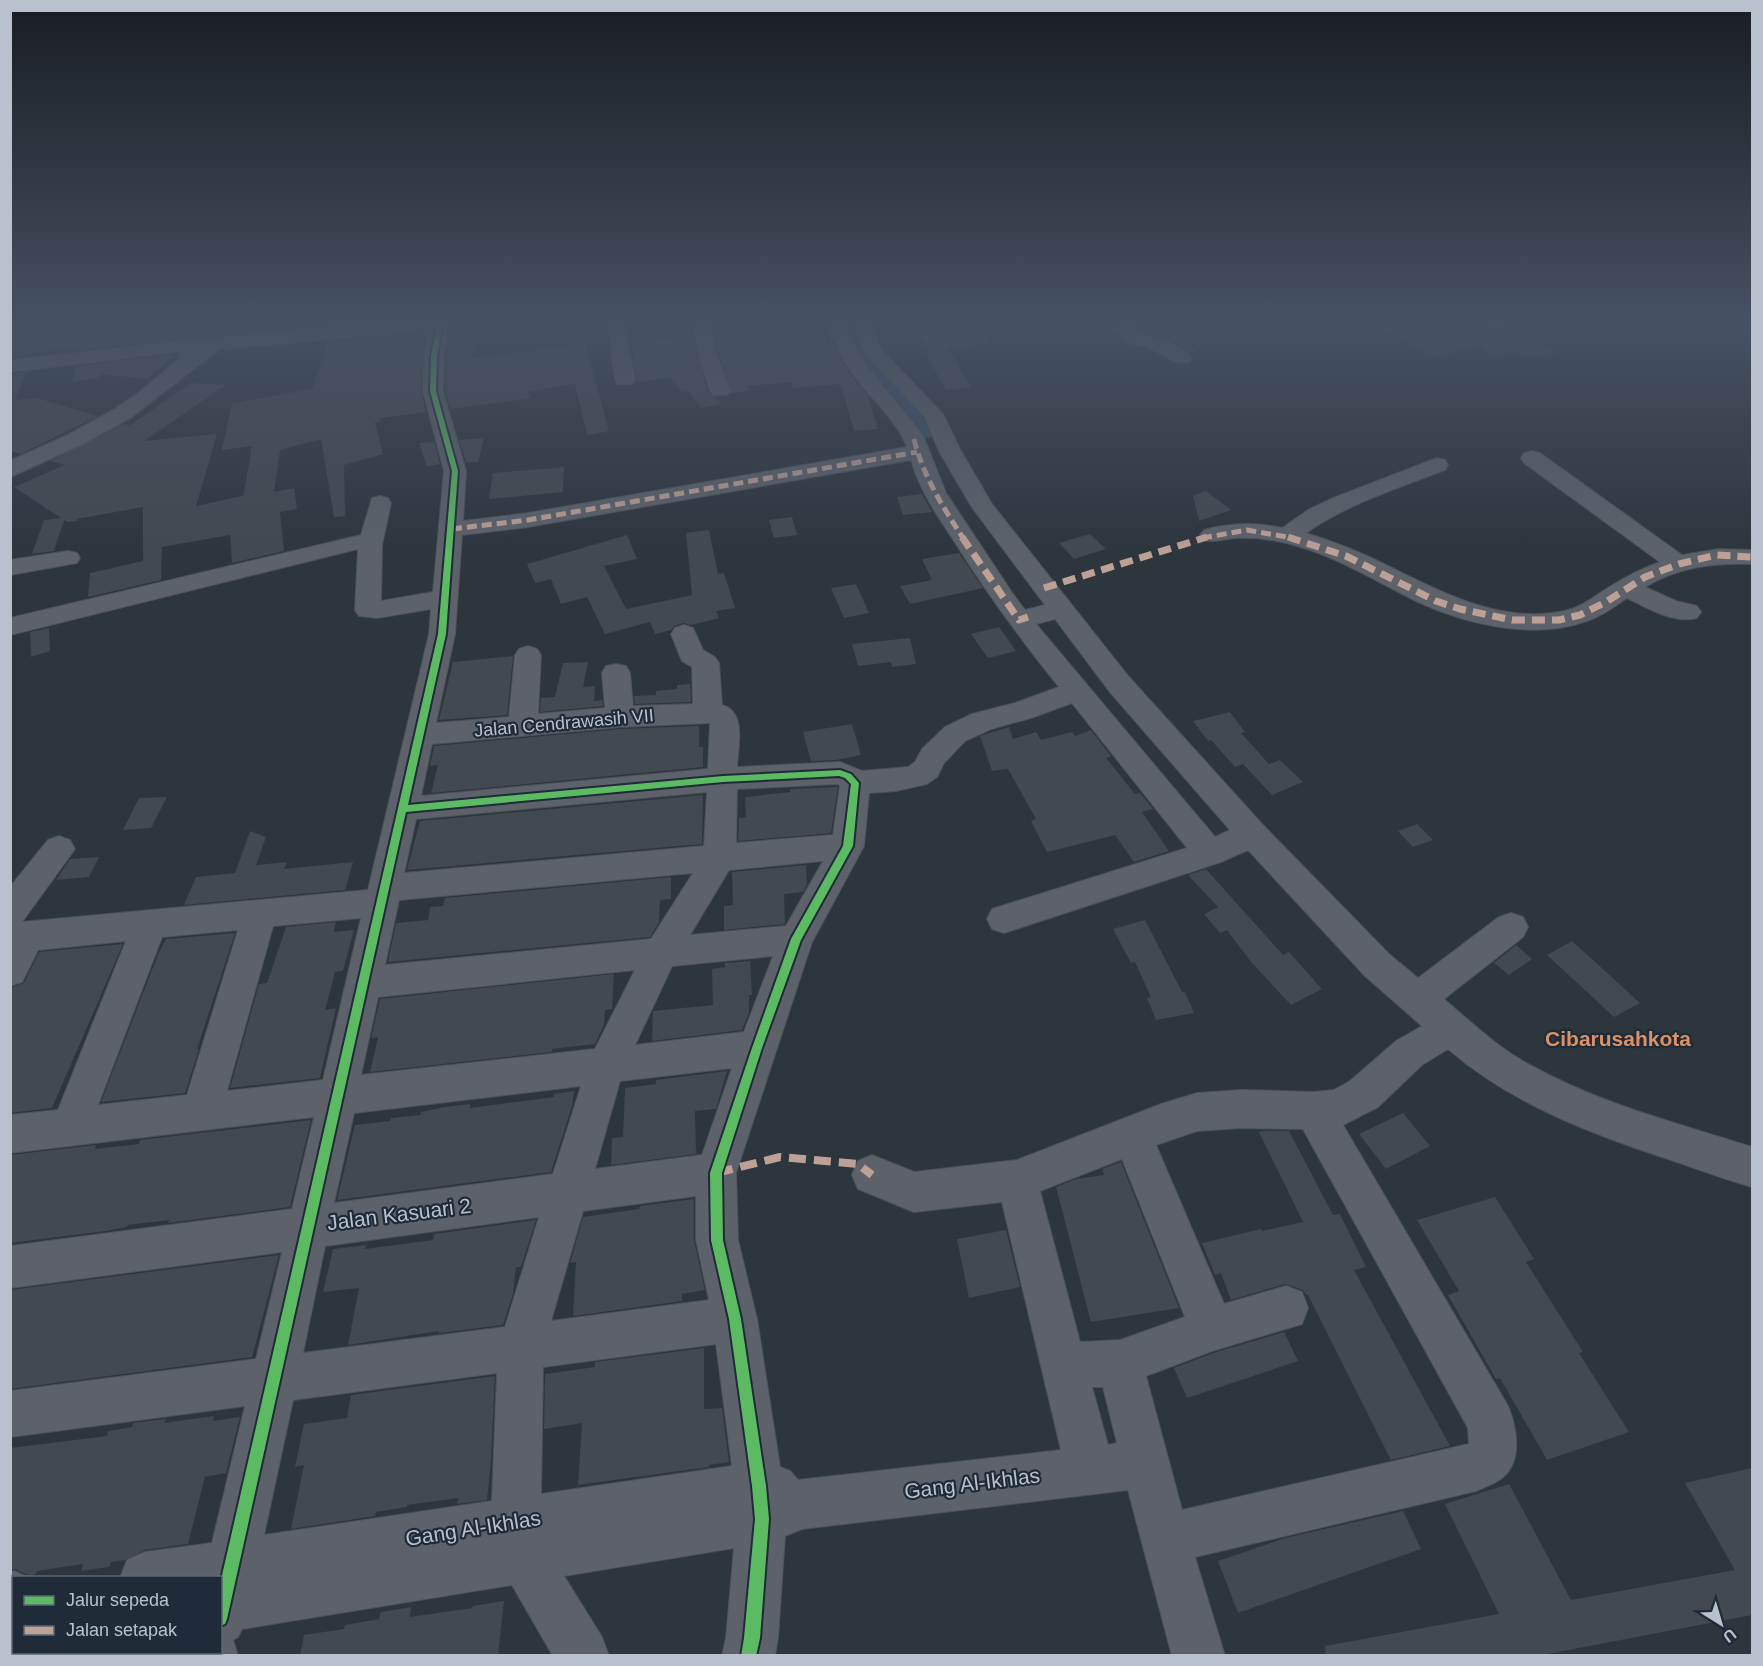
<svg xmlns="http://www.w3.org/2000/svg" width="1763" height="1666" viewBox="0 0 1763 1666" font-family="Arial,sans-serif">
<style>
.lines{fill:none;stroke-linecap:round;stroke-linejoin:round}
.river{fill:#3a5069;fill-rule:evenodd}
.building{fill:#424950}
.minor-casing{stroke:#4b5157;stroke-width:2}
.major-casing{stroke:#4b5159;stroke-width:3}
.minor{fill:#5d626a;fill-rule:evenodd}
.major{fill:#5f656c;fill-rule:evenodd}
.quiet-far2{stroke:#bda197;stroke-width:5;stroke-dasharray:10 5;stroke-linecap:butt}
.quiet-far1{stroke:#bda197;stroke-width:7;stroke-dasharray:13 7;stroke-linecap:butt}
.quiet{stroke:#bda197;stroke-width:8;stroke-dasharray:17 8;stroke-linecap:butt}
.cycleway-casing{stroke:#1f2b38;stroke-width:4}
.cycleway{fill:#5cba63;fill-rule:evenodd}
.labels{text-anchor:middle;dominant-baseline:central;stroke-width:4.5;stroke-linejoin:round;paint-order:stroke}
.street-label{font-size:18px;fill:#b8c1cd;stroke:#1f2b38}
.quarter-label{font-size:21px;font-weight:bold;fill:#da9166;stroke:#1f2b38}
.near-street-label{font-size:21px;fill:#b8c1cd;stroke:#1f2b38}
</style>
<rect width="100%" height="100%" fill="#2d353d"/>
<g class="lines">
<!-- river -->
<polygon class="river" points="837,323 861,323 866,346 873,356 916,396 941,430 937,436 927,438 917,436 896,408 854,366 842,346"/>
</g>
<!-- building -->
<g class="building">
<polygon points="30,323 60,323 56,329 102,323 213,323 195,338 78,350 80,345 10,358 10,333 23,332"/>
<polygon points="743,323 762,323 767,339 825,335 826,346 833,345 850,374 868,396 878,429 854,431 841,384 793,388 791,382 748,386 749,391 731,393 718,352 714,330 745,329"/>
<polygon points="1136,323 1160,323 1197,351 1191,353 1176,343 1145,332"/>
<polygon points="1375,323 1443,323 1477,347 1431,357"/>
<polygon points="651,324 652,341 693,337 708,392 722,404 701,408 689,391 682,392 670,378 636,382 631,326"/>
<polygon points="979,326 991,343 948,348 971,387 946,390 926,354 930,353 918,333"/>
<polygon points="465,328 464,334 474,334 470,347 475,346 472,358 585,344 609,431 587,435 575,384 527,392 531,398 451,409 445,391 446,356 450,329"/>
<polygon points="1520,329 1558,354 1522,356 1517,351 1493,355 1467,337"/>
<polygon points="427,332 422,356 421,391 426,412 380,418 380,421 375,422 383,454 344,465 345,516 334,517 321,439 280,450 274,492 294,488 297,509 280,512 284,551 232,563 230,535 162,547 161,580 88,597 90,573 143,561 143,507 77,519 77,521 68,522 64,520 54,551 32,554 44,520 61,518 14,487 65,465 50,461 124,424 130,425 192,383 226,385 144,441 217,434 196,506 242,496 244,493 252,446 222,450 232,403 312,389 328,342"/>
<polygon points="175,354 147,379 101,374 99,378 72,381 77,366"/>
<polygon points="26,372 15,400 36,398 98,416 21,454 10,451 10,374"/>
<polygon points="484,438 478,462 466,462 459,440"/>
<polygon points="434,442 440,464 427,466 419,443"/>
<polygon points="564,467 563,492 489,499 493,473"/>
<polygon points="1206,491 1231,510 1199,521 1193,496"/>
<polygon points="922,494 932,512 903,515 897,497"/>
<polygon points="792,517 797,535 774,538 769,520"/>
<polygon points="709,530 718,574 724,573 735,608 716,611 719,618 691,625 683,623 674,626 671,630 655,634 650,622 605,634 587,597 561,604 551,579 535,583 527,564 627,535 637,559 604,566 626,609 692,595 686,533"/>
<polygon points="1090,534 1106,549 1074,559 1059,543"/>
<polygon points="959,553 983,588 910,604 900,586 932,580 922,559"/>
<polygon points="856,584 869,613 844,618 831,588"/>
<polygon points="999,627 1016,651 988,658 971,634"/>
<polygon points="49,628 50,651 31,657 30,632"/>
<polygon points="910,638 916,664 892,667 891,662 858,666 852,644"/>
<polygon points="513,656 507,715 439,720 453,662"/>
<polygon points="588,662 583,687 595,686 594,701 602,700 603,706 540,712 541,698 555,697 563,663"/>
<polygon points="690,684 691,702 635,704 634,696 656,695 656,691 677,689 677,685"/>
<polygon points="1230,712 1245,732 1241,733 1269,764 1280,760 1303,782 1272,795 1243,764 1235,767 1211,740 1208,741 1193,721"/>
<polygon points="852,724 861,755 836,760 811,761 803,732"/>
<polygon points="699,726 699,747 703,747 703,767 431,793 438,765 430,766 434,746 620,729"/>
<polygon points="1009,727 1013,739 1036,732 1041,740 1072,732 1075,736 1091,730 1111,756 1106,758 1135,794 1140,793 1153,809 1142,812 1169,851 1134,862 1115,835 1047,852 1031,821 1036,819 1008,769 992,771 980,736"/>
<polygon points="838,787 831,833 738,841 739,818 746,817 745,797 790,792 790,789"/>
<polygon points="703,795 702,844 407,870 420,821"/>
<polygon points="167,797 151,828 123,830 139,798"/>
<polygon points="1417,824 1433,840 1413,847 1398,831"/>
<polygon points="250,831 266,837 256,865 287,862 284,869 353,862 345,890 184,905 196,877 235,873"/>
<polygon points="99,857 89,877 56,880 70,859"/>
<polygon points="806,865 807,884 803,892 784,894 785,924 724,930 724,906 733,905 732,872"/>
<polygon points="1206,869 1283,955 1289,952 1322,989 1291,1005 1251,962 1227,930 1220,933 1204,914 1218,907 1188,875"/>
<polygon points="671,877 671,899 660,900 659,922 650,937 388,962 396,923 428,920 430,907 443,906 445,898"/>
<polygon points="1145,920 1182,992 1185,992 1194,1013 1156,1020 1147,998 1151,997 1135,962 1131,963 1113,929"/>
<polygon points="336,922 334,932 354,930 343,971 335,972 325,1010 336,1008 320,1078 230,1088 259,984 267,983 286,927"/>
<polygon points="235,933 197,1049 199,1049 185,1093 101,1102 157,957 166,939"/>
<polygon points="1572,941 1640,1003 1614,1017 1547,955"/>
<polygon points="123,944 52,1108 10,1113 10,988 24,983 39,952"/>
<polygon points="1516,945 1532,959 1509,975 1494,963"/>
<polygon points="750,961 752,995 749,995 749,1012 742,1030 652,1041 653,1011 713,1005 712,969 725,967 725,963"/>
<polygon points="614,974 612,1009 605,1010 604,1025 595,1044 552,1049 552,1052 370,1072 378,1037 371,1038 380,999"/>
<polygon points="727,1071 716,1109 695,1111 696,1154 611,1165 612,1138 623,1137 625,1088 656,1084 656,1080"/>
<polygon points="574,1091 572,1106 551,1172 337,1200 355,1125 390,1121 391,1118 420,1115 421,1112 445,1107 470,1104 470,1108 554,1097 554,1094"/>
<polygon points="1403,1113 1430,1146 1386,1169 1359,1134"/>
<polygon points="311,1120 290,1207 168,1223 169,1220 128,1225 127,1227 106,1231 10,1243 10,1155 96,1145 95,1149 139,1144 140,1140"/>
<polygon points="1265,1131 1289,1131 1333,1215 1340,1214 1366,1267 1354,1270 1450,1446 1391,1460 1308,1295 1306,1295 1303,1290 1285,1284 1231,1300 1221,1273 1215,1275 1202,1243 1261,1229 1262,1231 1303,1222 1259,1132"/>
<polygon points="1121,1162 1179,1308 1091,1322 1056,1187 1076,1179 1104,1175 1102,1169"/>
<polygon points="1495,1197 1534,1259 1526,1262 1583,1352 1579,1353 1629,1432 1547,1460 1500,1378 1496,1379 1448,1295 1459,1291 1417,1220"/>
<polygon points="694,1199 694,1240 705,1290 682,1294 682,1301 573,1316 576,1262 570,1263 583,1217 639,1209 640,1206"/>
<polygon points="536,1220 521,1267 516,1267 513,1294 503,1325 439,1333 439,1331 348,1345 359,1288 323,1292 333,1249 366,1245 365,1249 433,1240 434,1234"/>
<polygon points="1006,1230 1020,1287 969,1298 957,1239"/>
<polygon points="279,1255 252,1357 10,1389 10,1290"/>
<polygon points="1284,1332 1298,1361 1187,1398 1174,1368 1213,1353"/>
<polygon points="704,1348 704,1409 722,1408 729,1462 709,1465 709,1467 578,1485 582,1423 544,1429 545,1374 595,1367 595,1362"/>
<polygon points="495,1376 491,1460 487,1500 457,1504 458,1498 407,1505 407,1507 376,1512 375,1516 291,1529 304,1465 295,1467 304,1424 347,1418 351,1395"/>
<polygon points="214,1416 213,1421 240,1417 226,1473 205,1477 188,1544 145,1550 125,1560 111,1562 109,1567 81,1571 83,1564 37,1571 35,1575 30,1576 15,1569 10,1570 10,1448 107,1436 108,1431 132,1427 133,1423 166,1419 164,1423"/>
<polygon points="1752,1468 1752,1615 1537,1656 1326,1656 1325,1646 1499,1614 1445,1504 1509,1484 1571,1600 1735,1570 1685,1483"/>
<polygon points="1403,1511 1421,1549 1238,1613 1218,1561 1285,1538"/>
<polygon points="504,1601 498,1656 300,1656 304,1635 344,1629 345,1625 379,1619 381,1612 411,1607 410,1617 472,1608 473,1606"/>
</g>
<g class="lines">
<!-- minor casing -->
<g class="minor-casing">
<g id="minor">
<path d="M431 323H449L444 356 443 391 466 471 463 521 528 513 907 447C898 424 879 406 863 387 847 368 835 347 826 323H844L851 341 866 365 923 435 946 493 1013 594 1025 610 1045 605 971 506 939 451 924 416 863 351 855 323H873L881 349 943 414 961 451 992 504 1129 677 1263 825 1389 954 1418 978 1499 917 1511 913 1523 917 1528 927 1523 937 1444 999C1471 1022 1498 1048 1530 1065 1600 1104 1677 1123 1752 1147V1187C1726 1180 1700 1170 1674 1161 1594 1135 1513 1105 1448 1049L1422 1065 1378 1107 1343 1125 1508 1406C1517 1428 1523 1461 1502 1478 1494 1484 1485 1487 1476 1491L1195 1557 1225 1656H1172L1128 1490 802 1529 785 1536 778 1638 775 1656H722L726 1638 734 1548 564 1576 602 1637 609 1656H553L512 1585 242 1629 238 1637 233 1640 238 1656H185V1652H220V1578H120L127 1560 145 1552 212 1543 245 1406 10 1437V1391L256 1359 282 1252 10 1288V1246L292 1209 314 1117 10 1153V1115L58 1110 126 941 38 950 22 982 10 986V887L48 840 59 836 70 840 75 849 22 922 368 890 429 634 431 609 377 618 359 616 355 610 358 549 10 635V618L361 535 372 498 380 496 388 498 391 503 382 545 381 601 433 592 444 471 423 391 424 356ZM911 460C920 491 937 515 954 541 986 592 1021 640 1059 687L1015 703 972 714 945 727 922 749 915 762 908 767 862 771 840 762 737 767C738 746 747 712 722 705L719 663 715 657 703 650 693 628 684 625 675 628 671 634 682 661 692 667 693 704 633 706 630 673 626 666 616 664 606 666 602 673 605 708 538 714 541 655 537 649 528 646 519 649 515 655 509 717 436 723 455 634 462 535 528 527ZM1055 619 1109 691 1230 830 1215 837 1036 624ZM1072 703 1187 848 992 909 987 919 992 929 1004 933 1221 862 1248 850 1365 976 1422 1026 1396 1041 1350 1081 1334 1090 1314 1092 1241 1090 1197 1093 1161 1104 1017 1160 914 1172 872 1155 858 1161 852 1175 858 1189 914 1212 1002 1202 1061 1450 798 1480 790 1471 780 1467 757 1319 738 1240 736 1173 812 942 864 846 869 793 896 791 927 784 937 777 944 763 965 741 991 729 1031 718ZM710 723 708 769 421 796 432 744 620 727ZM838 784 840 786 833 835 736 843 737 789ZM707 792 704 846 404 873 416 819ZM823 861 786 926 690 935 729 870ZM693 873 651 939 385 965 399 900ZM361 918 323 1080 227 1091 273 926ZM238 930 187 1095 98 1105 162 937ZM773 956 744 1032 635 1045 672 966ZM635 970 595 1049 361 1075 378 997ZM732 1068 702 1155 595 1169 620 1081ZM581 1086 553 1174 334 1203 354 1113ZM1241 1128 1303 1129 1468 1428 1469 1444 1182 1510 1146 1376 1212 1351 1302 1324 1308 1308 1302 1292 1286 1286 1224 1304 1156 1145 1197 1131ZM1122 1159 1185 1317 1120 1340 1080 1342 1040 1191ZM696 1196V1240L709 1300 551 1321 583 1211ZM539 1217 505 1327 303 1353 325 1246ZM716 1344 732 1466 541 1494 543 1367ZM497 1373 492 1501 264 1535 293 1400ZM1092 1387H1103L1117 1443 1108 1445Z"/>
<polygon points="607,323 625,323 635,380 632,384 618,384 615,380"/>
<polygon points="693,323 711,323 716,353 730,391 727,395 713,395 710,391 698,353"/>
<path d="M1115 323H1133L1139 333C1156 338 1181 343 1192 358L1189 362C1175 366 1166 355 1153 350 1145 346 1135 344 1125 341Z"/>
<path d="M1485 323H1505V324L1502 328C1495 330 1490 330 1485 323Z"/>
<polygon points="187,340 194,342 196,346 194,350 10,372 10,360"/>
<path d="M1532 451 1540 453 1682 555 1719 549 1752 550V564C1713 563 1679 567 1645 587L1676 601 1697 606 1701 612 1697 618C1673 624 1648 608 1627 598 1614 607 1602 616 1587 621 1534 640 1468 625 1418 602 1381 584 1346 562 1307 549 1284 541 1260 537 1235 538 1224 539 1215 543 1204 540L1200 535 1204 530C1230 523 1256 522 1282 528L1308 510 1333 498 1437 458 1445 460 1448 465 1445 470C1398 488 1347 504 1306 533 1335 542 1363 553 1390 567 1443 593 1506 626 1568 610 1584 606 1597 594 1611 586 1627 576 1643 568 1660 562L1524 463 1521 458 1524 453Z"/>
<polygon points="68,551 77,553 80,558 77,563 10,575 10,560"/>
<polygon points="14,1571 29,1578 14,1578 14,1652 36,1652 34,1656 10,1656 10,1572"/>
</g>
</g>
<!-- major casing -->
<g class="major-casing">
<polygon id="major" points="363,323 446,323 444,327 437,329 219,349 130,418 83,444 10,477 10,461 68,435 115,409 139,393 180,358 177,346 180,342"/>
</g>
<!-- minor -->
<use href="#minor" class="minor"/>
<!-- major -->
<use href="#major" class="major"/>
<!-- quiet-far2 -->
<g class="quiet-far2">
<path d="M914 439C923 476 943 507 963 538"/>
<polyline points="452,529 528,520 917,452"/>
<polyline points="1202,538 1247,530 1293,538"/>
</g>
<!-- quiet-far1 -->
<g class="quiet-far1">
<polyline points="962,537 1019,620 1028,617"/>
<polyline points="1288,537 1346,556 1436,601 1460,609 1512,620 1559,620 1580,615 1606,602 1645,577 1679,564 1716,555 1752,557"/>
<polyline points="1044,588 1207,537"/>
</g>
<!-- quiet -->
<polyline class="quiet" points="716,1173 780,1157 858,1164 872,1175"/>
<!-- cycleway casing -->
<g class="cycleway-casing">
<polygon id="cycleway" points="437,323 443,323 437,356 436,391 458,471 446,634 408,805 723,776 840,770 851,774 859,783 853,846 801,940 762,1048 722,1173 723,1240 741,1319 766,1486 769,1519 760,1638 756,1656 741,1656 744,1638 755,1519 752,1486 729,1319 711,1240 710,1173 752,1048 791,939 843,846 851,784 845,778 839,776 723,782 406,812 227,1619 225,1624 220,1626 220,1584 438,634 452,471 430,391 431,356"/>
</g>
<!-- cycleway -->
<use href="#cycleway" class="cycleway"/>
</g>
<!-- sky -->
<linearGradient id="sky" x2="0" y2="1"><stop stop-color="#191d22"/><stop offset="0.58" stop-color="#465162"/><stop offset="1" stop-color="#465162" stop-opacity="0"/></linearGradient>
<rect width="1763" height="556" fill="url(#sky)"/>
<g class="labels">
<!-- street labels -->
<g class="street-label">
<text transform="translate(564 723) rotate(-5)">Jalan Cendrawasih VII</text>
</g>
<!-- quarter labels -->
<g class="quarter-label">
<text x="1618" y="1038">Cibarusahkota</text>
</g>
<!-- near-street labels -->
<g class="near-street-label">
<text transform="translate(399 1214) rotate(-7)">Jalan Kasuari 2</text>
<text transform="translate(972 1483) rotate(-7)">Gang Al-Ikhlas</text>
<text transform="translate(473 1528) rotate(-9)">Gang Al-Ikhlas</text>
</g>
</g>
<!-- border -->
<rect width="1763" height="1666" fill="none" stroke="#b8c1cd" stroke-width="24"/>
<!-- legend -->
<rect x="12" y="1576" width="210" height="78" fill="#1f2b38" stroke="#5c6774" stroke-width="1.5"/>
<rect x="24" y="1596" width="30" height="9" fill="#5cba63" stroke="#5c6774" stroke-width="1.5"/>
<text x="66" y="1606" font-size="18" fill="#b8c1cd">Jalur sepeda</text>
<rect x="24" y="1626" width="30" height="9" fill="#bda197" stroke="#5c6774" stroke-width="1.5"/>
<text x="66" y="1636" font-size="18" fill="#b8c1cd">Jalan setapak</text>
<!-- north arrow -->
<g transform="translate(1721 1624) rotate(143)" stroke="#1f2b38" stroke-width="4.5" paint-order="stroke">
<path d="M0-4.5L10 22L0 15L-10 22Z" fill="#b8c1cd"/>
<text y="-9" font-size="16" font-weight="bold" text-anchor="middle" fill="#b8c1cd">U</text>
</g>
</svg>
